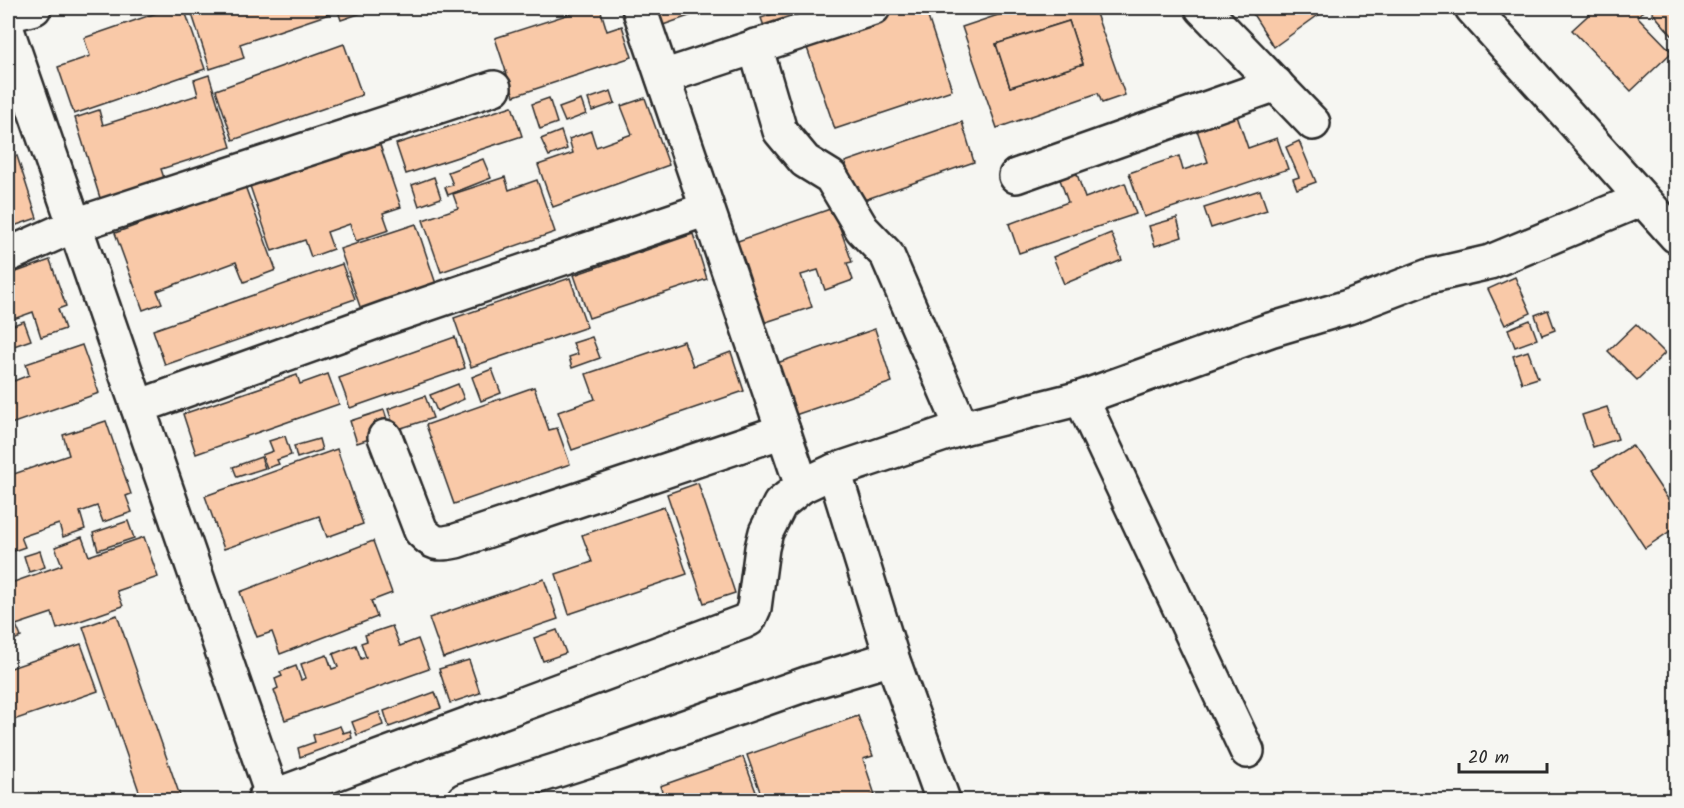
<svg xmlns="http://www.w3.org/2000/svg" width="1684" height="808" viewBox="0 0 1684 808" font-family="Kalam,sans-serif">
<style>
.building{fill:#f9c9a8;stroke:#2b2b2b;stroke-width:1.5;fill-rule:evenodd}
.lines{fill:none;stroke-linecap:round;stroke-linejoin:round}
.minor-casing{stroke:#2b2b2b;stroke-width:38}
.minor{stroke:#f6f6f2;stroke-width:33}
</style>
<rect width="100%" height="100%" fill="#f6f6f2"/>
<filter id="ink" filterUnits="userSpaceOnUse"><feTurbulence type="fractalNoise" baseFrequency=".0167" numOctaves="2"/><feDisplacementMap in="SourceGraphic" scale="12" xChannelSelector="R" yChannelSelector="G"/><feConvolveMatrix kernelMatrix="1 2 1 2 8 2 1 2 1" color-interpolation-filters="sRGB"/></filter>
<g filter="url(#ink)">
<!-- building -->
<g class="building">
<polygon points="171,8 184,8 205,69 74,114 58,67 90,56 84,38"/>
<polygon points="190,8 330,8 332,13 240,44 244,58 210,69"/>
<polygon points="337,8 376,8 341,20"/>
<polygon points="588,8 600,8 607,31 622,26 632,57 514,96 495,38"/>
<polygon points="656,8 712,8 663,25"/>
<polygon points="908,8 925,8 952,90 835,129 805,42"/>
<path d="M1019 8H1094L1125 95 1102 103 1098 93 997 128 962 27ZM1069 21 1083 64 1010 87 996 44Z"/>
<polygon points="1249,8 1328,8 1274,47"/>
<polygon points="1596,8 1647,8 1637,16 1672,52 1631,91 1572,30"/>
<polygon points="1657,8 1676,8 1676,40 1652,12"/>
<polygon points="788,9 793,22 766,32 761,18"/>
<polygon points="1069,21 1083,64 1010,87 996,44"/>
<polygon points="344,44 362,95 233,140 216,90"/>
<polygon points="209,75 231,147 161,169 167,187 101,201 75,118 99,110 103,125 198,95 194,80"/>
<polygon points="611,91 615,103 592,111 588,99"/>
<polygon points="549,98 557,123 540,129 532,104"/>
<polygon points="645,98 669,165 553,207 538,165 573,153 569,139 591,131 596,147 632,134 621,106"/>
<polygon points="581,100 586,114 565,122 559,108"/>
<polygon points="512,106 522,136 406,174 396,144"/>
<polygon points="1236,113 1248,148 1277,138 1288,169 1144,217 1129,173 1179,156 1183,170 1208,162 1196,127"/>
<polygon points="962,122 974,162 858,202 845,162"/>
<polygon points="561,131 567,149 549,156 541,139"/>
<polygon points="378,139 401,207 383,213 389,230 356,241 350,224 327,232 333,249 311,257 305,240 272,251 249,183"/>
<polygon points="1299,141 1316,182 1297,189 1293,179 1299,177 1286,147"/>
<polygon points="17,156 37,218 8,228 8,159"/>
<polygon points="483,159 491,178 448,195 445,187 453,185 448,172"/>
<polygon points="1074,165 1085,198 1125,183 1136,214 1019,253 1009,224 1068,202 1057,171"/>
<polygon points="434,177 441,198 419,206 412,185"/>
<polygon points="505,177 509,190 537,180 555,232 441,272 423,220 458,208 453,194"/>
<polygon points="245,186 276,270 244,282 236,262 157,291 162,303 143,310 115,233"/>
<polygon points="1260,190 1267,210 1211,228 1204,208"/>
<polygon points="833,208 852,262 847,263 853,280 825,290 818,270 801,275 812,307 763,323 735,242"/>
<polygon points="1177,218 1182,237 1155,246 1149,226"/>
<polygon points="416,224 440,296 365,321 340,249"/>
<polygon points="1111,233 1122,260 1064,284 1053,257"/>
<polygon points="693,234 707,279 589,318 574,275"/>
<polygon points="50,260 66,306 58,309 65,329 41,337 33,312 8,321 8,275"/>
<polygon points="342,264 355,299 165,365 153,330"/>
<polygon points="1515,277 1531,313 1505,325 1488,289"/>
<polygon points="570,278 587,327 471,367 454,318"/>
<polygon points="1548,310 1555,330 1542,335 1535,315"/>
<polygon points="1530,320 1537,339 1515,347 1508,329"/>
<polygon points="24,321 31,340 11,347 8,336 8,327"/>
<polygon points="1636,324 1665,353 1637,380 1608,351"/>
<polygon points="875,329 892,382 795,415 777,363"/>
<polygon points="455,337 465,368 350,408 339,378"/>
<polygon points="592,337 600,358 572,368 569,357 578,354 573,343"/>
<polygon points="684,341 693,366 731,352 744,391 572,450 558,412 595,399 586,374"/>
<polygon points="82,345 99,393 8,425 8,364 14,381 29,375 26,364"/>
<polygon points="1528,351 1538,378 1522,383 1513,356"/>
<polygon points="492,369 501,393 481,401 472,377"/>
<polygon points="328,374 339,404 196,454 183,414 297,375 300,384"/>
<polygon points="458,384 464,399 437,411 430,395"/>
<polygon points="534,387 549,430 557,428 570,464 454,504 426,425"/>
<polygon points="425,396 433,418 395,430 388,409"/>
<polygon points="1607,407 1618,439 1593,447 1582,415"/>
<polygon points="384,410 391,432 357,443 350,421"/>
<polygon points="106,421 131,494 126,496 132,512 103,522 97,506 80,512 85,529 63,537 59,524 21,537 25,547 8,553 8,476 69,455 63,435"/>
<polygon points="285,436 291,455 277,460 279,464 267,468 262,455 273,451 269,441"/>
<polygon points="319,439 322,450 297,458 294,446"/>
<polygon points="1632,445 1676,511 1676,527 1645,548 1593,470"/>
<polygon points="337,449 363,524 327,537 319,516 224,549 205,496"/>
<polygon points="261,457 265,468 237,477 233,467"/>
<polygon points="698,483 735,593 704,603 667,494"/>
<polygon points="664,507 687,574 569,614 556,574 592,562 582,535"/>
<polygon points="128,521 134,538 98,550 93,533"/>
<polygon points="82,537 89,556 144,537 158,577 117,591 123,606 57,629 52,613 16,625 21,637 8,642 8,584 62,565 55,547"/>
<polygon points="373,541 392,593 371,601 377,617 280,654 272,632 257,637 240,592"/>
<polygon points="40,551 45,567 29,572 24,556"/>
<polygon points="544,579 558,619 443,658 429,618"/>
<polygon points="117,615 181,799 176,800 142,800 83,627"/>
<polygon points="392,626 400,646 418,639 429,669 285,720 274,690 278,688 275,679 282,676 280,672 296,666 301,680 306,678 301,664 327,655 332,669 338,667 333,654 356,645 361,659 366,657 361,643 367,641 365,635"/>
<polygon points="557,630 566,653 543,661 534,638"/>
<polygon points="81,644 98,691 8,722 8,669"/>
<polygon points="469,660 480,693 450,703 439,669"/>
<polygon points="435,692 441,708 389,727 384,711"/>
<polygon points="379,712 383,725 357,735 352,722"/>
<polygon points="858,716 873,756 863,759 875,795 859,800 763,800 747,755"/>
<polygon points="340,726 343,733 350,731 352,738 300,757 298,748 315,742 313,735"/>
<polygon points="743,757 759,800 665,800 660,786"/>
</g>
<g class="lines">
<!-- minor casing -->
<g class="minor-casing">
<g id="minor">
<polyline points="639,8 802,486"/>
<polyline points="1202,8 1313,123"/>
<polyline points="1472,8 1676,236"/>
<polyline points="8,15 34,8"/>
<polyline points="8,33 273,797"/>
<polyline points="755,46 780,131 805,161 831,177 862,229 887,255 962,428"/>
<polyline points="663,77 873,8"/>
<polyline points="1016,176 1276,84"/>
<polyline points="8,255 75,225 494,88"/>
<polyline points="1081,398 1247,751"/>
<polyline points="138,407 389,317 707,209"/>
<path d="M385 437 421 531C434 544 437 545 456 541L783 431"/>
<polyline points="834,471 892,658 943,800"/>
<polyline points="264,800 743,622 749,619 754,608 762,548 766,532 780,504 802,486 834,471 962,428 1081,398 1270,330 1348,307 1429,276 1490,262 1642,199"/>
<polyline points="464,800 611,753 809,683 892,658"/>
</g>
</g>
<!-- minor -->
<use href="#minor" class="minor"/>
</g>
</g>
<!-- margin -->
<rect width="1684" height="808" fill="none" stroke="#f6f6f2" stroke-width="30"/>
<rect x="15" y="15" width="1654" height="778" fill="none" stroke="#2b2b2b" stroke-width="2" filter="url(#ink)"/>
<!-- scale -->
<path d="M1459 763v9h88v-9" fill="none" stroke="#2b2b2b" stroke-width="3"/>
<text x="1468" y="763" font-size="18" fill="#2b2b2b" stroke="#f6f6f2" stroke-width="4.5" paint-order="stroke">20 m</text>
</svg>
